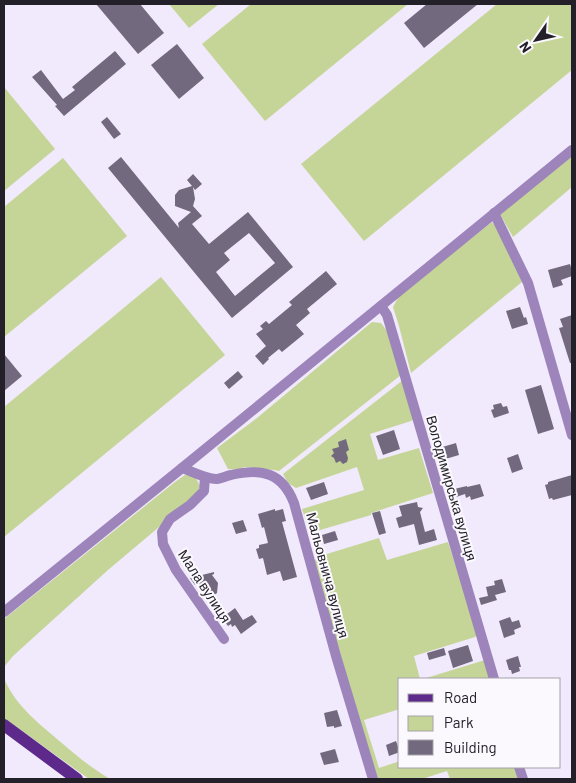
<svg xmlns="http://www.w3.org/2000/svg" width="576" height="783" viewBox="0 0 576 783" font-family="Barlow,sans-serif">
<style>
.green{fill:#c5d597}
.building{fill:#72697e;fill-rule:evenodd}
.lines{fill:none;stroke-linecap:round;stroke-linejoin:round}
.minor{stroke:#9d85bb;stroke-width:10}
.primary{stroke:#5d298a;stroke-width:12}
.labels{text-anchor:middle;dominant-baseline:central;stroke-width:4;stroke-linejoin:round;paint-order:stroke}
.street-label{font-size:14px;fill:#242029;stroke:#fbf9fe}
</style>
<rect width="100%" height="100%" fill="#f1e9fc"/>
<!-- green -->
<g class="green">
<polygon points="169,4 219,4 189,28"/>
<polygon points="251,4 408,4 265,121 202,44"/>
<polygon points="497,4 572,4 572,70 364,241 301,164"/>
<polygon points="4,87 55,149 4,191"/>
<polygon points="572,155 572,187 513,237 500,214"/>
<polygon points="63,158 127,236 4,337 4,207"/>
<polygon points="492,222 497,228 518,271 522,282 411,373 399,326 393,307 400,294"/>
<polygon points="161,277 225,355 4,537 4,407"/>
<polygon points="372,322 381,323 387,331 401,375 279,471 274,470 244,467 239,470 228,469 217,448 257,418"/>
<polygon points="403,380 414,419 411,421 370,434 378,460 419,448 433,493 371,513 371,515 310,533 302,509 364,490 357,467 296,488 288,483 283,474"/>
<polygon points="185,475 195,476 200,486 197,495 108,570 13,656 4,667 4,619 175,482"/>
<polygon points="379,538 387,560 448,542 478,635 475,637 414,656 420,679 400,679 400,709 364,720 379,768 400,761 400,767 517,767 520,779 450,779 447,771 422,779 378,779 360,723 314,562 317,557"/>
<polygon points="485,660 491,679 423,679"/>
<path d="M4 678C15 706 41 725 63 744 78 757 93 769 110 779H89L4 718Z"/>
</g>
<!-- building -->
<g class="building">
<polygon points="96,4 140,4 164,33 138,54"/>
<polygon points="427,4 478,4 424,48 404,23"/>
<polygon points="177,44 204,78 179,99 151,65"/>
<polygon points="115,51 126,64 64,116 55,106 57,105 32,77 41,70 63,99 75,90 72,87"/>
<polygon points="107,117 121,134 114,139 101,122"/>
<path d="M121 157 179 228 178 223 191 212 175 206V195L179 190 192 186 187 180 193 174 202 184 195 190 193 187 195 199 193 206 202 216 192 224 209 244 248 212 293 267 232 318 108 168ZM249 233 275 263 235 296 216 272 230 260 224 253Z"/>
<polygon points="570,264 572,271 572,276 561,280 563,285 553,288 548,270"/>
<polygon points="326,271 337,284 307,309 310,313 296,325 304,334 282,352 279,349 268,358 269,359 263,365 255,356 266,346 256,334 263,329 260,326 266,321 269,324 292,305 289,302"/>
<polygon points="520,307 524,318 526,317 528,324 512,329 506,311"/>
<polygon points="572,315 572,363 570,363 559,328 563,327 560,319"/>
<polygon points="4,354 22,376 4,391"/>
<polygon points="238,371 243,377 229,389 224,383"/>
<polygon points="541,385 554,429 538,434 525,390"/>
<polygon points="501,403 503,407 507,406 509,413 494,418 491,410 494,409 493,405"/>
<polygon points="394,430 400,449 383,455 376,436"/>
<polygon points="346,439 349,450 346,452 348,458 347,462 343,464 340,461 336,463 334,458 331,456 334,453 332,449 339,447 338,442"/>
<polygon points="456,443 459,455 442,460 439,448"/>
<polygon points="518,454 523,469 512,473 507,458"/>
<polygon points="572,475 572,495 553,500 552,498 549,499 545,485 548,484 548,482"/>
<polygon points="324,482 328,494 311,500 306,488"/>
<polygon points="480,484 484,496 471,500 470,496 466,498 465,494 456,497 454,489 467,486 467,487"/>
<polygon points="417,502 418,507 423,508 420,512 425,532 434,529 437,540 419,545 414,524 399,528 396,518 402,516 399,506"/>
<polygon points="275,509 275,511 283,509 286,521 282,522 297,577 283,581 280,571 267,575 263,558 259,559 256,549 259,548 259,545 268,543 264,527 262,528 258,514"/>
<polygon points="380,511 386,533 379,535 372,513"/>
<polygon points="243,520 247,531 236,534 232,523"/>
<polygon points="335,531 338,540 324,544 322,535"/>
<polygon points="214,572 214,574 212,575 218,583 217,593 209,599 198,583 195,585 190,578"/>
<polygon points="502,579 506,592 495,595 497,600 481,605 479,598 488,596 486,587 495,585 494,581"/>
<polygon points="235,608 243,620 252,615 257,622 241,634 235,625 232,627 231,624 228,626 222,618"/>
<polygon points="510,617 512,622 519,620 521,627 514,630 515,634 504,638 499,621"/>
<polygon points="468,645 473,661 453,668 448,651"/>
<polygon points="444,648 446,655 429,660 427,653"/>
<polygon points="518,656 521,667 519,667 520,671 512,674 511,670 509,670 506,660"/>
<polygon points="337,710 342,726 334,728 334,726 327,727 324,713"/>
<polygon points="396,741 400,752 389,756 386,745"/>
<polygon points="335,749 339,762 324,765 320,753"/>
</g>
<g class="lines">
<!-- minor -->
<g class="minor">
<polyline points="494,213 528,283 572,435"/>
<polyline points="381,306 387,315 494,679"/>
<path d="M182 468C191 471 206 479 216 479 220 479 226 476 231 475 261 468 282 472 294 503L336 656 373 779"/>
<polyline points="205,477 204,491 190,505 170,519 162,532 163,544 176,570 224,639"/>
<polyline points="4,612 182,468 572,150"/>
<polyline points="519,767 523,779"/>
</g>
<!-- primary -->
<polyline class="primary" points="4,725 77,779"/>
</g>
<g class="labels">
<!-- street labels -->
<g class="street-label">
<text transform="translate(452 488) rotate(74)">Володимирська вулиця</text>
<text transform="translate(328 575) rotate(75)">Мальовнича вулиця</text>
<text transform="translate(205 586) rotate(57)">Мала вулиця</text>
</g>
</g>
<!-- border -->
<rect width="576" height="783" fill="none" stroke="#242029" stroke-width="10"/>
<!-- legend -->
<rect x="398" y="678" width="162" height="90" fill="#fbf9fe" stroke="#a5a2a9"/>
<rect x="408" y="694" width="25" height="8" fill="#5d298a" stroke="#a5a2a9"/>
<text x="444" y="703" font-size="15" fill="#242029">Road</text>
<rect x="408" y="716" width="25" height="15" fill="#c5d597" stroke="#a5a2a9"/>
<text x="444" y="728" font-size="15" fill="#242029">Park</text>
<rect x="408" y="740" width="25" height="15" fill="#72697e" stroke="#a5a2a9"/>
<text x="444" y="753" font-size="15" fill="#242029">Building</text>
<!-- north arrow -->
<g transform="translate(536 40) rotate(236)" stroke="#fbf9fe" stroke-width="4" paint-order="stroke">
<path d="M0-4L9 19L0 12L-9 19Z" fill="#242029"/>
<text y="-8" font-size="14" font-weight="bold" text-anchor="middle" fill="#242029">N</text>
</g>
</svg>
